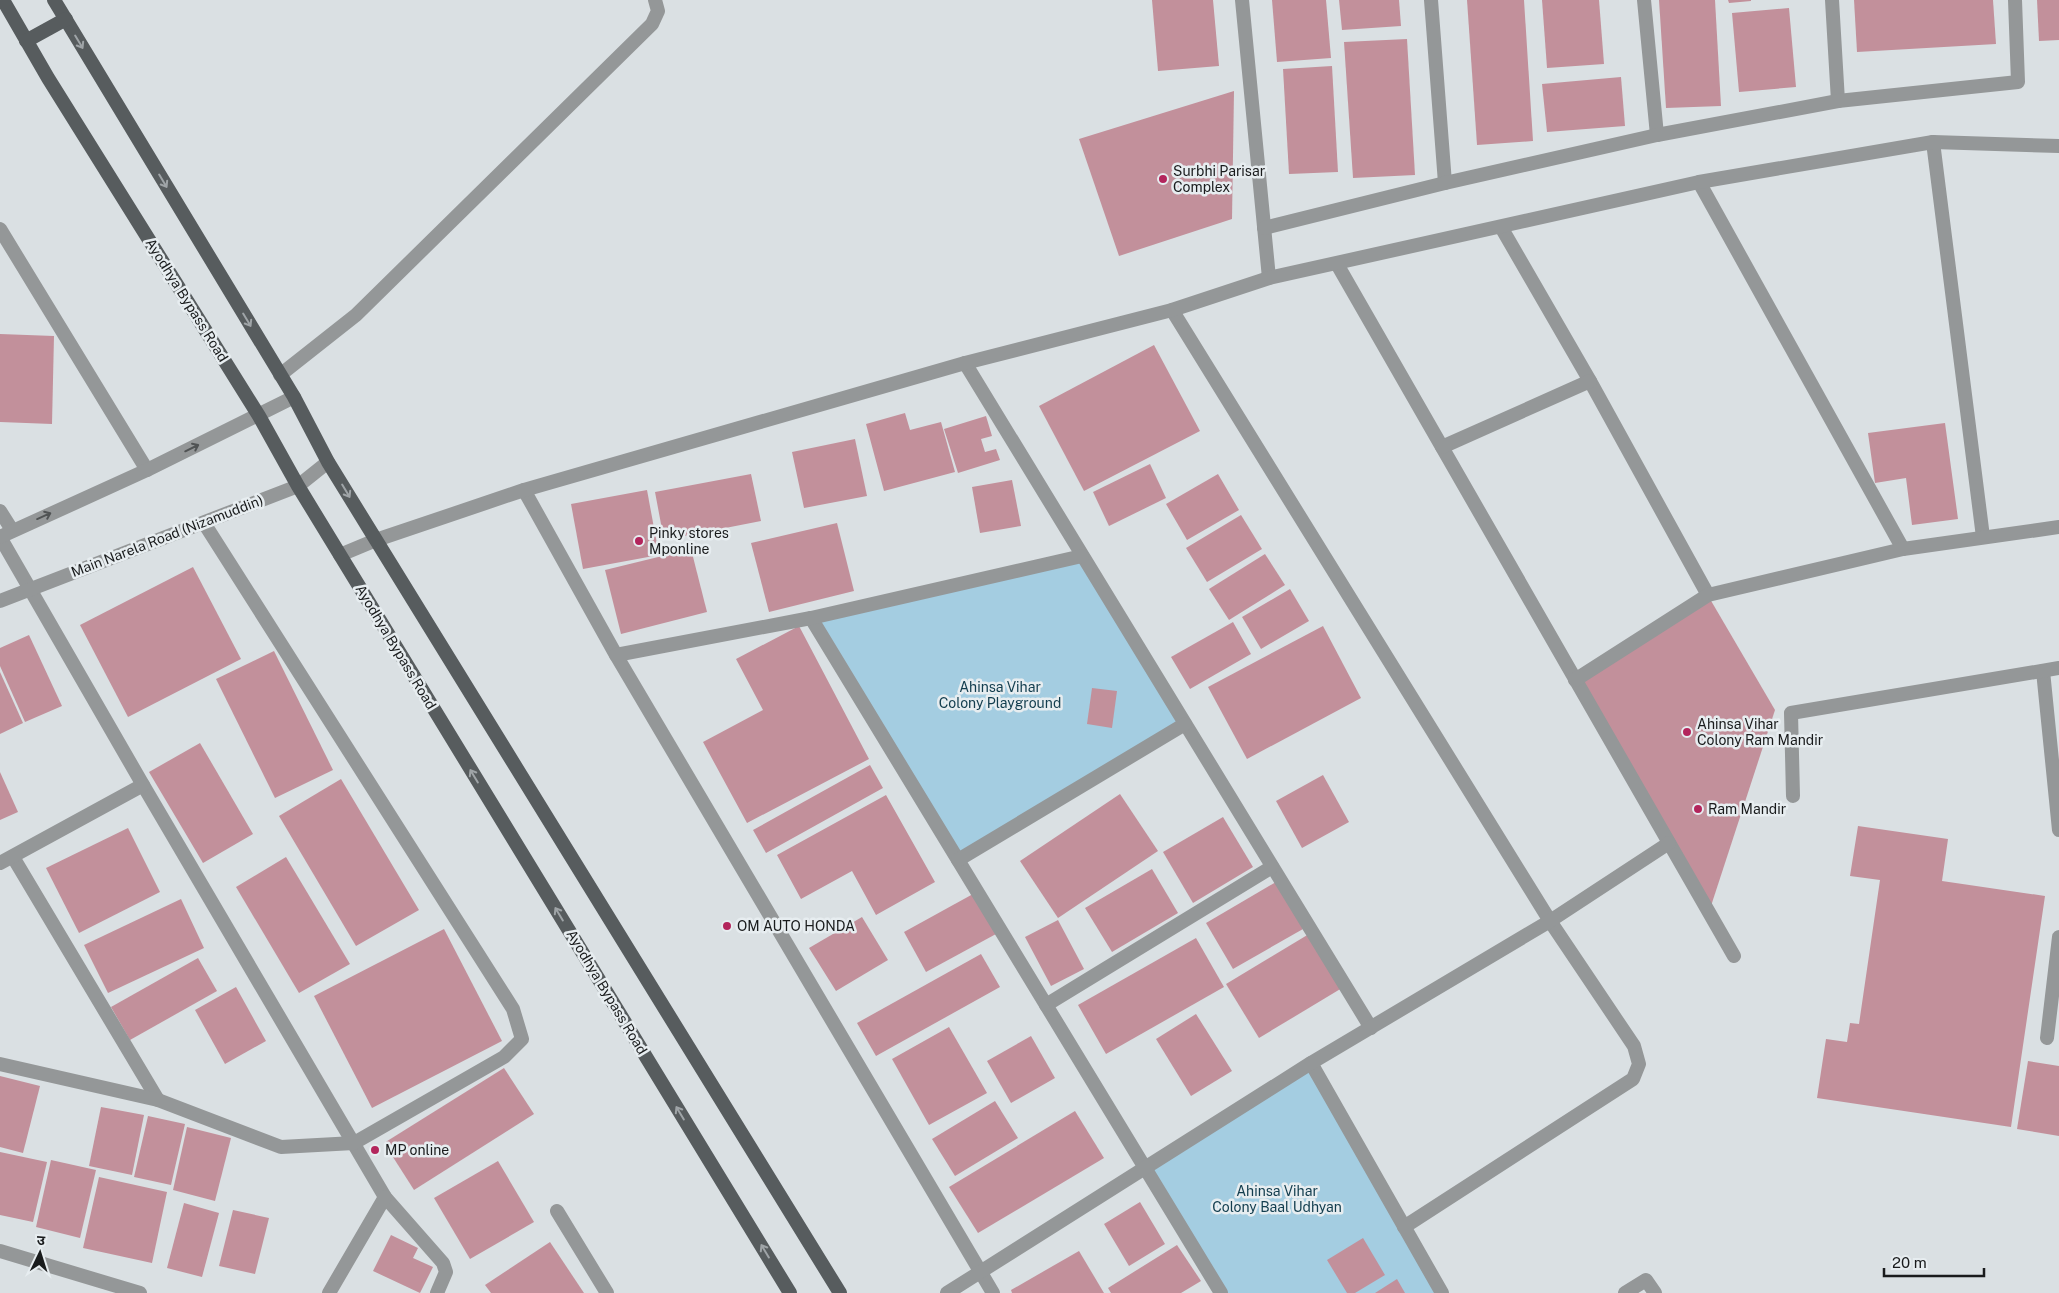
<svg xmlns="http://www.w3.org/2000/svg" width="2059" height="1293" viewBox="0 0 2059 1293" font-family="'Public Sans','Noto Sans Devanagari',sans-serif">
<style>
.green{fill:#a4cde1}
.building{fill:#c2909b}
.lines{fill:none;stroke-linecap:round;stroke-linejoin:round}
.service{stroke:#949798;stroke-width:14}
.minor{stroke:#949798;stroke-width:14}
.tertiary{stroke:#949798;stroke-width:14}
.primary{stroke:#575c5e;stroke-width:14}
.oneway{stroke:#9fa4a7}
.oneway2{stroke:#505354}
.poi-dot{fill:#b3255c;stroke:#e7edf0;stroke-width:2}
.labels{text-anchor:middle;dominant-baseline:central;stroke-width:5;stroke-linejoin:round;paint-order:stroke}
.poi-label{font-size:14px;fill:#191b1c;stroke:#e7edf0;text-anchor:start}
.street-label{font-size:14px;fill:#191b1c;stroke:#e7edf0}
.park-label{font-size:14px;fill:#123d4e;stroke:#e7edf0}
</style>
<rect width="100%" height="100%" fill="#dae0e3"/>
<!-- green -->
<g class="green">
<polygon points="1081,554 1180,724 960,854 816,619"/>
<polygon points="1309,1068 1437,1293 1225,1293 1151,1170"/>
</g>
<!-- building -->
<g class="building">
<polygon points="1152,0 1213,0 1219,66 1158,71"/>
<polygon points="1272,0 1326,0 1331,58 1277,62"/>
<polygon points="1339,0 1399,0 1401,26 1342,30"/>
<polygon points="1467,0 1524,0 1533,141 1477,145"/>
<polygon points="1542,0 1599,0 1604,64 1547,68"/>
<polygon points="1659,0 1715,0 1721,106 1666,108"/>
<polygon points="1728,0 1751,0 1751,1 1729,3"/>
<polygon points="1854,0 1993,0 1996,44 1857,52"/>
<polygon points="2037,0 2059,0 2059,40 2039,41"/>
<polygon points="1789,8 1796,87 1739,92 1732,13"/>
<polygon points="1407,39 1415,175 1353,178 1344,42"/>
<polygon points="1332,66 1338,172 1289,174 1283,69"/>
<polygon points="1621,77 1625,126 1547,132 1542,84"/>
<polygon points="1234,91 1232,219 1119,256 1079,139"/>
<polygon points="0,334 54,336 52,424 0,422"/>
<polygon points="1154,345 1200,431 1084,491 1039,406"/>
<polygon points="905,413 910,430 941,422 955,472 884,491 866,424"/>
<polygon points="986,416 992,436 981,439 985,452 996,449 1000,460 958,473 944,429"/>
<polygon points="1945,423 1958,519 1912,525 1906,478 1875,483 1868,433"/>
<polygon points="855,439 867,496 804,508 792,452"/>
<polygon points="1150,464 1166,498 1109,526 1093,492"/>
<polygon points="751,474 761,521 664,540 655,492"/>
<polygon points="1218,474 1239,510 1187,540 1166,504"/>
<polygon points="1012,480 1021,526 980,533 972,487"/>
<polygon points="647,490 659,555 583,569 571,504"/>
<polygon points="1241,515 1262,549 1207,582 1186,548"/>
<polygon points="837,523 854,591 769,612 751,543"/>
<polygon points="691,549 707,612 621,634 605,570"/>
<polygon points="1265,554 1285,585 1229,620 1209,589"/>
<polygon points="193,567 241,659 128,717 80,625"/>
<polygon points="1290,589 1309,621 1261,649 1242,617"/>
<polygon points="1710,599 1775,710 1710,909 1579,680"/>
<polygon points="1233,622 1251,654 1190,689 1171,657"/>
<polygon points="799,626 869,759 747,823 703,742 763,710 736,659"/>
<polygon points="1323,626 1361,698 1247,759 1208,687"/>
<polygon points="29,635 62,706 25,722 0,666 0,648"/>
<polygon points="274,651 333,770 275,798 216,679"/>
<polygon points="0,672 23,723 0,734"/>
<polygon points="1092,688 1117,691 1112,728 1087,724"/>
<polygon points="200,743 253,834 203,863 149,772"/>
<polygon points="870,765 883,788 766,853 753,830"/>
<polygon points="0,772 18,812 0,820"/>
<polygon points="1323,775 1349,822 1302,848 1276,801"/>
<polygon points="341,779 419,910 356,946 279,816"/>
<polygon points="1120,794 1158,851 1058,918 1020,861"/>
<polygon points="886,795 935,882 876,915 852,871 801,899 777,855"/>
<polygon points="1223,817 1253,867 1193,903 1163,852"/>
<polygon points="1858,826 1948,839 1942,881 2045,896 2011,1127 1817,1098 1826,1039 1847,1042 1850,1023 1859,1024 1880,880 1850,876"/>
<polygon points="128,828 160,892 79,933 46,868"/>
<polygon points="286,857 350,964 299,993 236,887"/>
<polygon points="1152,869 1178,913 1112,952 1085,908"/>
<polygon points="1276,882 1303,929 1233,969 1206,923"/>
<polygon points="973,894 996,934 926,972 904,932"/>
<polygon points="181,899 204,948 108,993 84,945"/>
<polygon points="862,917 888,960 836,991 809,948"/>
<polygon points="1058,920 1084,969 1051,986 1025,937"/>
<polygon points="444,929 502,1041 372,1108 314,996"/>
<polygon points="1309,934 1342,988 1259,1038 1226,984"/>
<polygon points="1196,938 1224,987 1106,1054 1078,1005"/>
<polygon points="981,954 1000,987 876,1056 857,1023"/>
<polygon points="198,958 217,991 130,1040 111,1007"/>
<polygon points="236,987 266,1041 225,1064 195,1010"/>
<polygon points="1196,1014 1232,1071 1191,1096 1156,1039"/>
<polygon points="949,1027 987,1093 929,1125 892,1059"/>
<polygon points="1031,1036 1055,1078 1011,1103 987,1061"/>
<polygon points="2028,1061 2059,1066 2059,1136 2017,1129"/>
<polygon points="504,1068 534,1114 414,1190 384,1143"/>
<polygon points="0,1076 40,1086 23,1153 0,1147"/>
<polygon points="995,1101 1018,1138 955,1176 932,1139"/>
<polygon points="101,1107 144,1115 132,1175 89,1166"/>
<polygon points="1075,1111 1104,1158 978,1233 949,1187"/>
<polygon points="148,1116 185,1124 171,1185 134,1177"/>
<polygon points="187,1127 231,1138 215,1201 173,1190"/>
<polygon points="0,1152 47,1162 33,1222 0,1215"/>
<polygon points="51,1160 96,1170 80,1238 36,1227"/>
<polygon points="498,1161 534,1222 470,1259 434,1198"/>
<polygon points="99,1177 167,1192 152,1263 83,1248"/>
<polygon points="1140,1202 1165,1244 1129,1266 1104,1224"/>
<polygon points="184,1203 219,1213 202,1277 167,1268"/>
<polygon points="233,1210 269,1218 255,1274 219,1266"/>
<polygon points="391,1235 418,1248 413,1258 433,1267 420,1293 373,1271"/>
<polygon points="1363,1238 1385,1275 1355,1293 1347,1293 1327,1260"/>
<polygon points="550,1242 584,1293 491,1293 485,1285"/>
<polygon points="1177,1245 1201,1281 1181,1293 1111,1293 1108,1288"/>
<polygon points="1079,1251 1104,1293 1012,1293 1011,1290"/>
<polygon points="1397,1279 1405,1293 1375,1293"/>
</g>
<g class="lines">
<!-- service -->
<polyline class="service" points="280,375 356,315 652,24 658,11 655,0"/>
<!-- minor -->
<g class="minor">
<polyline points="1242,0 1269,278"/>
<polyline points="1431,0 1445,183"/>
<polyline points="1644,0 1657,135"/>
<polyline points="1832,0 1838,101"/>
<polyline points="1933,142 1983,537"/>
<polyline points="1699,182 1903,549"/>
<polyline points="1501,227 1590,381 1708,595"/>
<polyline points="1264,228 1445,183 1657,135 1838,101 2018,82 2015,0"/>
<polyline points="0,229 147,470"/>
<polyline points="1337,264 1734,956"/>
<polyline points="1172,310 1550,921 1634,1046 1639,1064 1633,1079 1404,1227"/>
<polyline points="965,363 1371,1028"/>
<polyline points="1442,447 1590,381"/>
<polyline points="524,490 616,655 993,1293"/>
<polyline points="0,511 12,530"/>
<polyline points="0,537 143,785 385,1197 443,1263 446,1272 437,1293"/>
<polyline points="340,555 376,540 524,490 965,363 1172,310 1269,278 1699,182 1933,142 2059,146"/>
<polyline points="811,618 1221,1293"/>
<polyline points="616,655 811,618 1082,556"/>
<polyline points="2043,671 2059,830"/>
<polyline points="1575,680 1708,595 1903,549 2059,527"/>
<polyline points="1793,796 1791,713 2059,668"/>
<polyline points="13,857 158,1100"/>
<polyline points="958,860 1185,724"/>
<polyline points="0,863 143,785"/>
<polyline points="1046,1005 1272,867"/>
<polyline points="2047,1038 2059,937"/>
<polyline points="1311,1063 1442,1293"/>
<polyline points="0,1064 158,1100 281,1147 354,1143 504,1057 522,1039 513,1009 204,523"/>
<polyline points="557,1211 607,1293"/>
<polyline points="0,1251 140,1293"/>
<polyline points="329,1293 385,1197"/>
<polyline points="947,1293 1311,1063 1550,921 1669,843"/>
<polyline points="1625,1293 1646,1280 1655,1293"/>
</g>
<!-- tertiary -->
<g class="tertiary">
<polyline points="0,537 147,470 294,397"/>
<polyline points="0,601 298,486 328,462"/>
</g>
<!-- primary -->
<g class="primary">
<polyline points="3,0 48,78 259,416 298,486 790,1293"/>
<polyline points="54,0 294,397 328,462 376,540 840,1293"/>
<polyline points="26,41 66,19"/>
</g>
</g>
<!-- one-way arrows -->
<defs><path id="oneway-shaft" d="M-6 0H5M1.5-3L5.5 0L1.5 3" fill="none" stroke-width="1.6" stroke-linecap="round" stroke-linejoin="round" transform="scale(1.25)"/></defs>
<g class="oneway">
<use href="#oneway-shaft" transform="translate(79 42) rotate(59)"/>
<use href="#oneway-shaft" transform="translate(163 181) rotate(59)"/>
<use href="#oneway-shaft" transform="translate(247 320) rotate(59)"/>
<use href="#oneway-shaft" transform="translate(346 491) rotate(59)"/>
<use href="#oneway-shaft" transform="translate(474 776) rotate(-121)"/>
<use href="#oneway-shaft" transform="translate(559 914) rotate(-121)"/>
<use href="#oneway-shaft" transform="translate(680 1113) rotate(-121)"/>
<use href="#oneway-shaft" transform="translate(765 1251) rotate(-121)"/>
</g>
<g class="oneway2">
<use href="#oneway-shaft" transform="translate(192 448) rotate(-26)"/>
<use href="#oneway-shaft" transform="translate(44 516) rotate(-24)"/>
</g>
<!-- markers -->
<g class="poi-dot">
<circle cx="1163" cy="179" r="5"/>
<circle cx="639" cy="541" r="5"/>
<circle cx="1687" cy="732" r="5"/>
<circle cx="1698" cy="809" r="5"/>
<circle cx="727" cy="926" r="5"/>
<circle cx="375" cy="1150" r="5"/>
</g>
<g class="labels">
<!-- poi labels -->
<g class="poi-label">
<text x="1173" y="171">Surbhi Parisar<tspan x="1173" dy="16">Complex</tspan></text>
<text x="649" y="533">Pinky stores<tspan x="649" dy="16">Mponline</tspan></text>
<text x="1697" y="724">Ahinsa Vihar<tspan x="1697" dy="16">Colony Ram Mandir</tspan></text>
<text x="1708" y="809">Ram Mandir</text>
<text x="737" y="926">OM AUTO HONDA</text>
<text x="385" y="1150">MP online</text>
</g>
<!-- street labels -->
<g class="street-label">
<text transform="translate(187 300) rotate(58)">Ayodhya Bypass Road</text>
<text transform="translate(167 536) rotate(-21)">Main Narela Road (Nizamuddin)</text>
<text transform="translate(396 647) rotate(59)">Ayodhya Bypass Road</text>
<text transform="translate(607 992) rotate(59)">Ayodhya Bypass Road</text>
</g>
<!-- park labels -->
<g class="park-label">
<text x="1000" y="687">Ahinsa Vihar<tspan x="1000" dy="16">Colony Playground</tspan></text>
<text x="1277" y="1191">Ahinsa Vihar<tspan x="1277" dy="16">Colony Baal Udhyan</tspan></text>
</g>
</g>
<!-- north arrow -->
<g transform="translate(40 1253) rotate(4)" stroke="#e7edf0" stroke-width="4" paint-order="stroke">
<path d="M0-4L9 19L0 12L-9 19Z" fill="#191b1c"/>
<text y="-8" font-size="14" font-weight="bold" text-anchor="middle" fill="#191b1c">उ</text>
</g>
<!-- scale -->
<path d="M1884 1268v8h100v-8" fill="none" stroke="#191b1c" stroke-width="2.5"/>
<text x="1892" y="1268" font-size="15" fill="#191b1c" stroke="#e7edf0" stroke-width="4" paint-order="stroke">20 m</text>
</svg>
